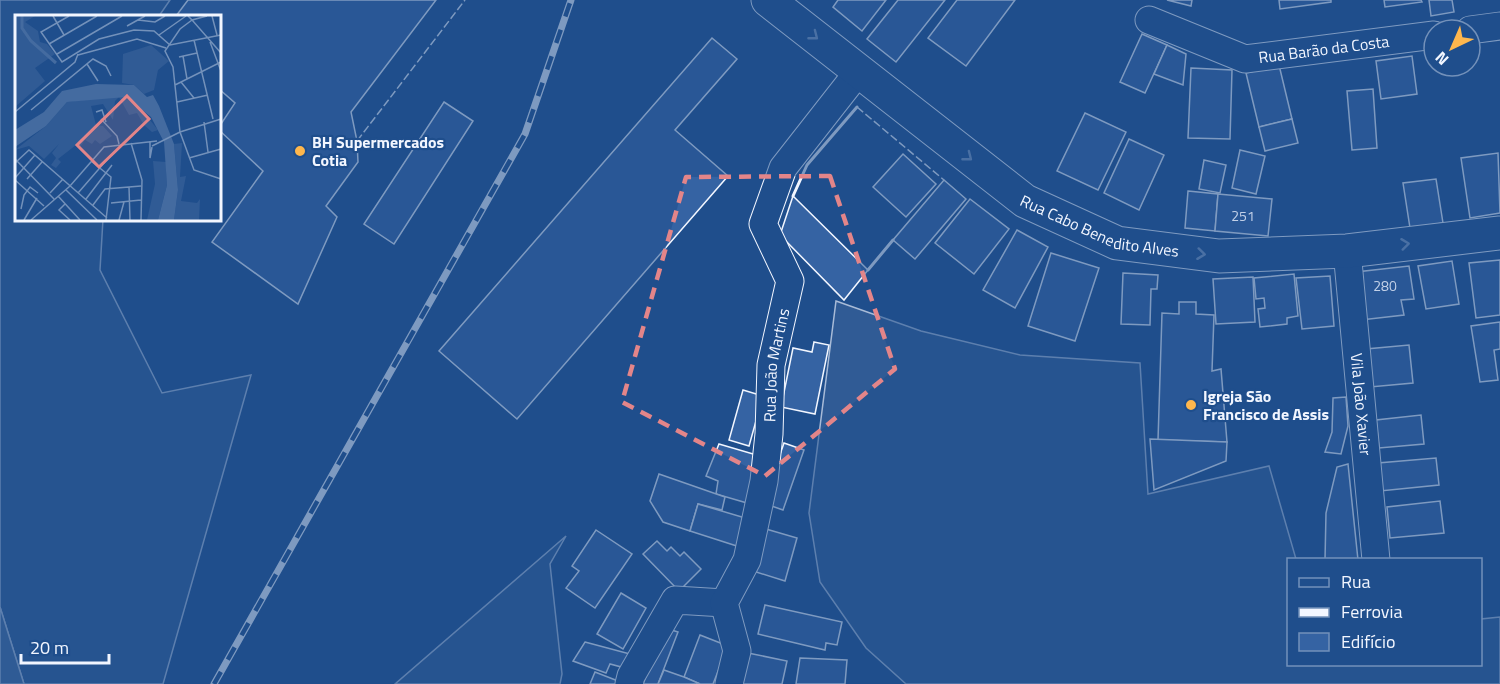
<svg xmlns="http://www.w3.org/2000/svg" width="1500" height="684" viewBox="0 0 1500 684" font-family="'Titillium Web',sans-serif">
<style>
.built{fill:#305b95;stroke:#a8bbd7;stroke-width:1.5}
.water{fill:#446ba0;stroke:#a8bbd7;stroke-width:1.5}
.building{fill:#3563a3;stroke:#f2f6ff;stroke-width:1.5}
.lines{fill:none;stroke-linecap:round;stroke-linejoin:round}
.street-casing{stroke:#f2f6ff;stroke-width:29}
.secondary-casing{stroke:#f2f6ff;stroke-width:35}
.street{stroke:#1f4e8c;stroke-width:27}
.secondary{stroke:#1f4e8c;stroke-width:33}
.rail-casing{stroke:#f2f6ff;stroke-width:7}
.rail{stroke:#1f4e8c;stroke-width:4.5;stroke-dasharray:14;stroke-linecap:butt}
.fence{stroke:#f2f6ff;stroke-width:1.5;stroke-dasharray:8 3;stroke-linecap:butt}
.wall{stroke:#f2f6ff;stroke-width:3}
.oneway{stroke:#7e9ac0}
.marked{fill:none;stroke:#e38589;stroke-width:4.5;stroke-dasharray:12 8;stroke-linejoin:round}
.poi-dot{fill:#ffb74d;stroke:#1f4e8c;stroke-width:2}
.labels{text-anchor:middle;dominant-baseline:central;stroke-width:4.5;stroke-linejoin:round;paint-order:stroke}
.number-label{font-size:14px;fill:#c3d1e8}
.street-label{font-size:16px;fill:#f2f6ff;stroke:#1f4e8c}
.poi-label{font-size:16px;font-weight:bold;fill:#f2f6ff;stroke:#1f4e8c;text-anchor:start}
.inset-river{fill:none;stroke:#446ba0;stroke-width:3}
.inset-road{fill:none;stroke:#7391ba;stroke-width:1.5}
.view{fill:#e38589;fill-opacity:0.15;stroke:#e38589;stroke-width:3}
.inset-edge{fill:none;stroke:#f2f6ff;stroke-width:3}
</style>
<rect width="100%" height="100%" fill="#1f4e8c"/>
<!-- built -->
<g class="built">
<polygon points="0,0 170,0 159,16 16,16 16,219 103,219 100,270 162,393 251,375 163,684 24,684 0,607"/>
<polygon points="836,301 921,331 1020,355 1140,363 1148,494 1269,466 1296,559 1288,560 1288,664 1480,664 1481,619 1500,617 1500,684 906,684 866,648 820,582 809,513"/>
<polygon points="566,536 550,564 562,674 560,684 395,684"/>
</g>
<!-- water -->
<polygon class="water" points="0,607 24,684 0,684"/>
<!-- building -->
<g class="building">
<polygon points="188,0 436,0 351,112 357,141 358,162 326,206 337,217 298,304 212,242 263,171 219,130 219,127 235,103 219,89 219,16 176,16"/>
<polygon points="838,0 886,0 862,31 833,7"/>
<polygon points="898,0 945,0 896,62 867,39"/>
<polygon points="957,0 1015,0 966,66 928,38"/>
<polygon points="1167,0 1192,0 1191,6"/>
<polygon points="1279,0 1331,0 1331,2 1280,9"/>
<polygon points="1384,0 1421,0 1422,2 1385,7"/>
<polygon points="1429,0 1452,0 1454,12 1431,16"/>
<polygon points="1142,34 1167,45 1145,93 1120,82"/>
<polygon points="712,38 737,59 675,130 728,176 517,419 439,351"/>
<polygon points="1167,45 1186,54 1183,85 1154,74"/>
<polygon points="1412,56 1417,94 1381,99 1376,61"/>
<polygon points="1279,65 1292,119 1259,127 1246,73"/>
<polygon points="1191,68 1232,70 1230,139 1188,138"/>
<polygon points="1373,89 1377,148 1352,150 1347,91"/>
<polygon points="444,102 473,121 394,244 364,224"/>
<polygon points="1085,113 1126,132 1098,190 1057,171"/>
<polygon points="1292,119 1298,143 1265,151 1259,127"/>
<polygon points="1129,139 1164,155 1139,210 1104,193"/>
<polygon points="1240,150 1265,156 1256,194 1232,188"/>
<polygon points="1498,153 1500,213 1470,218 1461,158"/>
<polygon points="903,154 936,184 906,217 873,187"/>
<polygon points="1204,160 1226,165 1220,193 1199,189"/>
<polygon points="1436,179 1443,223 1410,228 1403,183"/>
<polygon points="944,180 966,199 915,259 893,240"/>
<polygon points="1188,191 1218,194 1215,231 1185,228"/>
<polygon points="1218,194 1272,199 1268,236 1215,231"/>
<polygon points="793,196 868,270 844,300 780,235"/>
<polygon points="970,199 1009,229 974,274 935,243"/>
<polygon points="1017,230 1048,247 1015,308 983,290"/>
<polygon points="1051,253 1099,268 1075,341 1028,326"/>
<polygon points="1500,260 1500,315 1476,318 1469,263"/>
<polygon points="1452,261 1459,304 1426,309 1418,266"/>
<polygon points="1409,266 1414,299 1401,300 1404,315 1361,320 1356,272"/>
<polygon points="1123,273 1158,275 1157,289 1151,289 1150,325 1121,324"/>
<polygon points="1294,274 1298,316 1287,318 1287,324 1260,327 1258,309 1265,308 1264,298 1256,299 1254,278"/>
<polygon points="1330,276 1334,326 1302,329 1296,278"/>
<polygon points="1253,277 1255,322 1216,324 1213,279"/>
<polygon points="1179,302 1196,302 1196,314 1214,315 1212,371 1221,369 1227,442 1158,440 1162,313 1179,314"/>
<polygon points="1500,322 1500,349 1494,350 1498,380 1480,382 1471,326"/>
<polygon points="814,342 829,345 815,414 781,407 793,348 812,352"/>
<polygon points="1409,345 1413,383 1370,387 1366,349"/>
<polygon points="743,390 763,396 749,446 729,440"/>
<polygon points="1346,397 1348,426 1341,454 1325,452 1332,432 1333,398"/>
<polygon points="1421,415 1424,444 1379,448 1376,420"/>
<polygon points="1150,439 1227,442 1226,461 1154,490"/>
<polygon points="784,443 804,450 783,510 763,503"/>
<polygon points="719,444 760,456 747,503 716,494 718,481 706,476"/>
<polygon points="1436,458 1439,485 1380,491 1378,463"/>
<polygon points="1348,464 1358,560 1325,560 1326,513 1337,467"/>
<polygon points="659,474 725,497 722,510 698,504 690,531 663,522 650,501"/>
<polygon points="1440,501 1444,533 1390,538 1387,507"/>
<polygon points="698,504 752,520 743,548 690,531"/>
<polygon points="766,529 797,538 785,581 753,571"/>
<polygon points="596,530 632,554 595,608 566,588 579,571 572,566"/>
<polygon points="657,541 667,551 671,547 680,556 684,552 701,569 679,591 643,554"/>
<polygon points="621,593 646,608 623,649 597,634"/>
<polygon points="765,605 842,622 837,645 826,643 825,650 758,634"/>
<polygon points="665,628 678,632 658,684 643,684"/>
<polygon points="700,635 728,646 713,684 700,684 684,677"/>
<polygon points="585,642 630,654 625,668 610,664 606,673 573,661"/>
<polygon points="748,653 787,661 782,684 741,684"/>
<polygon points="800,658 847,660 845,684 796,684"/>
<polygon points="664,670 684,677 700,684 658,684"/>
<polygon points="595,672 618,681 617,684 590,684"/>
</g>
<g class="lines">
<!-- street casing -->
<g class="street-casing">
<g id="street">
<path id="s1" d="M1149 20 1245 59 1434 35"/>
<polyline points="1470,30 1500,26"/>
<path id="s2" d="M1347 251 1376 560"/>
<polyline points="629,684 631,676 675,600 724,603"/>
<path id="s3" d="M729 684 737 651 724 603 747 560 764 481 769 434 771 365 790 281 763 224 783 168 859 71"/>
</g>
</g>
<!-- secondary casing -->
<g class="secondary-casing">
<g id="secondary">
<path id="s4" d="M768 0 1025 201 1117 243 1219 256 1347 251 1500 233"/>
</g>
</g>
<!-- street -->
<use href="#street" class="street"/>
<!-- secondary -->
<use href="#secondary" class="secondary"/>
<!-- rail casing -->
<g class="rail-casing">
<polyline id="rail" points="214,684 525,134 571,0"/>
</g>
<!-- rail -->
<use href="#rail" class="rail"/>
<!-- fence -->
<g class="fence">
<polyline points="857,107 944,180"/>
<polyline points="357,141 465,0"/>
</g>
<!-- wall -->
<g class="wall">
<polyline points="793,196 807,165 857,107"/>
<polyline points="868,270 893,240"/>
</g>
</g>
<!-- one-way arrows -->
<defs><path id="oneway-chevron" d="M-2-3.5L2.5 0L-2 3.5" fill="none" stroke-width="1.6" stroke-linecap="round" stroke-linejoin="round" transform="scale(1.5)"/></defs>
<g class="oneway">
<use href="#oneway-chevron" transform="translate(814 36) rotate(38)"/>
<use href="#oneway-chevron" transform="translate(968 157) rotate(38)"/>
<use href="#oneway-chevron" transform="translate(1405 244) rotate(-7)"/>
<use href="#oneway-chevron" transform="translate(1201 254) rotate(7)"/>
</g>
<!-- marked area -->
<path d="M0 0H1500V684H0ZM830 176 895 369 765 476 622 402 686 177Z" fill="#1f4e8c" fill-opacity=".55" fill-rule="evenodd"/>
<path class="marked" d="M830 176 895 369 765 476 622 402 686 177Z"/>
<!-- markers -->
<g class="poi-dot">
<circle cx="300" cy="151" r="6"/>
<circle cx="1191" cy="405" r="6"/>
</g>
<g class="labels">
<!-- number labels -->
<g class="number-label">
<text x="1243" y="215">251</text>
<text x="1385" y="285">280</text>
</g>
<!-- street labels -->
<g class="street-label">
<text stroke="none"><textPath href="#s1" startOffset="183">Rua Barão da Costa</textPath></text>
<text stroke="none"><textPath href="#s4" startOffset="406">Rua Cabo Benedito Alves</textPath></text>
<text stroke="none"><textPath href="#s3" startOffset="330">Rua João Martins</textPath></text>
<text stroke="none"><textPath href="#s2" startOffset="154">Vila João Xavier</textPath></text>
</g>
<!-- poi labels -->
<g class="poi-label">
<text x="312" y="142">BH Supermercados<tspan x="312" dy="18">Cotia</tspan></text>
<text x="1203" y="396">Igreja São<tspan x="1203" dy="18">Francisco de Assis</tspan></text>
</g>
</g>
<!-- overview -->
<g transform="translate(15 15)">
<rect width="206" height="206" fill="#1f4e8c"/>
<path d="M0 1H20L10 7 23 16 25 27 32 29 40 39 20 53 30 66 0 92ZM136 30 154 46 143 55 139 75 129 79 119 70 107 68 108 39ZM105 80 122 89 143 115 137 117 129 110 122 98 114 100 104 82 100 86 98 105 88 89 76 91 81 110 88 111 97 121 85 129 80 125 77 129 70 125 65 132 61 130 43 144 46 147 41 153 36 150 41 143 37 138 44 129 29 144 14 131 0 135 31 111 52 87ZM167 128 165 162 171 161 166 186 182 188 185 184 184 205H159L163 175 159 129ZM138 146 151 147 152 170 143 205H132L140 169Z" fill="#305b95"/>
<path d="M81 69 119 70 132 82 138 80 144 91 159 129 163 175 159 205H143L152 170 149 127 136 102 111 82 52 87 31 111 0 132V115L29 97 47 76Z" fill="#446ba0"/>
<path class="inset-river" d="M7 1V13L16 26 41 48"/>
<path class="inset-road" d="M38 1 49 20M54 1 26 17 47 47 84 24 119 15 139 16 155 30 206 20M173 1 177 5 165 14 150 36 158 52 165 117 179 155 206 164M192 1 177 5 206 38M197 1 202 20M123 5 140 7 150 1M112 11 130 1M144 20 171 1M179 25 198 104M195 27 206 56M34 29 82 1M42 39 107 1M63 40 122 24 151 33M168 41 172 64M164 42 182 38M72 49 83 66M166 67 179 83M160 70 206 47M162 87 193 80M16 95 78 44 91 51 96 61M0 97 60 47 63 39M81 97 87 95 91 107M86 104 102 121 104 129M189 107 193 137M165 117 206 104M135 126V143L137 132M116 128 127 165 126 205M137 131 165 117M174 143 206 134M0 144 39 184M76 146 96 162 91 205M0 148 14 135 92 203M0 163 20 140M12 164 27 147M0 165 29 191M114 172 115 205M51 175 82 205M35 178 48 164M63 178 96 140M43 181 65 205M71 184 97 150M96 188 126 185M50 189 44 195 55 205M78 190 90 174 126 171M6 194 9 180 15 172 23 178M9 205 22 183M16 205 55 171 89 132 142 126M104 205 109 187"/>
<path class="view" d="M112 81 134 104 84 152 62 130Z"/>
<rect width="206" height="206" class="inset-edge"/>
</g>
<!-- legend -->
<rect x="1287" y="558" width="195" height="108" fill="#1f4e8c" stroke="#7391ba" stroke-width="1.5"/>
<rect x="1299" y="578" width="30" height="9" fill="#1f4e8c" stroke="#7391ba" stroke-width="1.5"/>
<text x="1341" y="588" font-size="18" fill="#f2f6ff">Rua</text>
<rect x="1299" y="608" width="30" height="9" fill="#f2f6ff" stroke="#7391ba" stroke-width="1.5"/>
<text x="1341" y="618" font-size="18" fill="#f2f6ff">Ferrovia</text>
<rect x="1299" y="633" width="30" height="18" fill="#3563a3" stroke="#7391ba" stroke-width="1.5"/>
<text x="1341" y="648" font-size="18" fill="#f2f6ff">Edifício</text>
<!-- north arrow -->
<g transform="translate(1452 48) rotate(224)"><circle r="28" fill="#1f4e8c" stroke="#7391ba" stroke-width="1.5"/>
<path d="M0-4.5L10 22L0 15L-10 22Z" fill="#ffb74d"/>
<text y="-9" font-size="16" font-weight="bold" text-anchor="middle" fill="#f2f6ff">N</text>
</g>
<!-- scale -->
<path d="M21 654v9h88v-9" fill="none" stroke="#f2f6ff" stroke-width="3"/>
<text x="30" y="654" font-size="18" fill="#f2f6ff" stroke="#1f4e8c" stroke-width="4.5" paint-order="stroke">20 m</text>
</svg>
